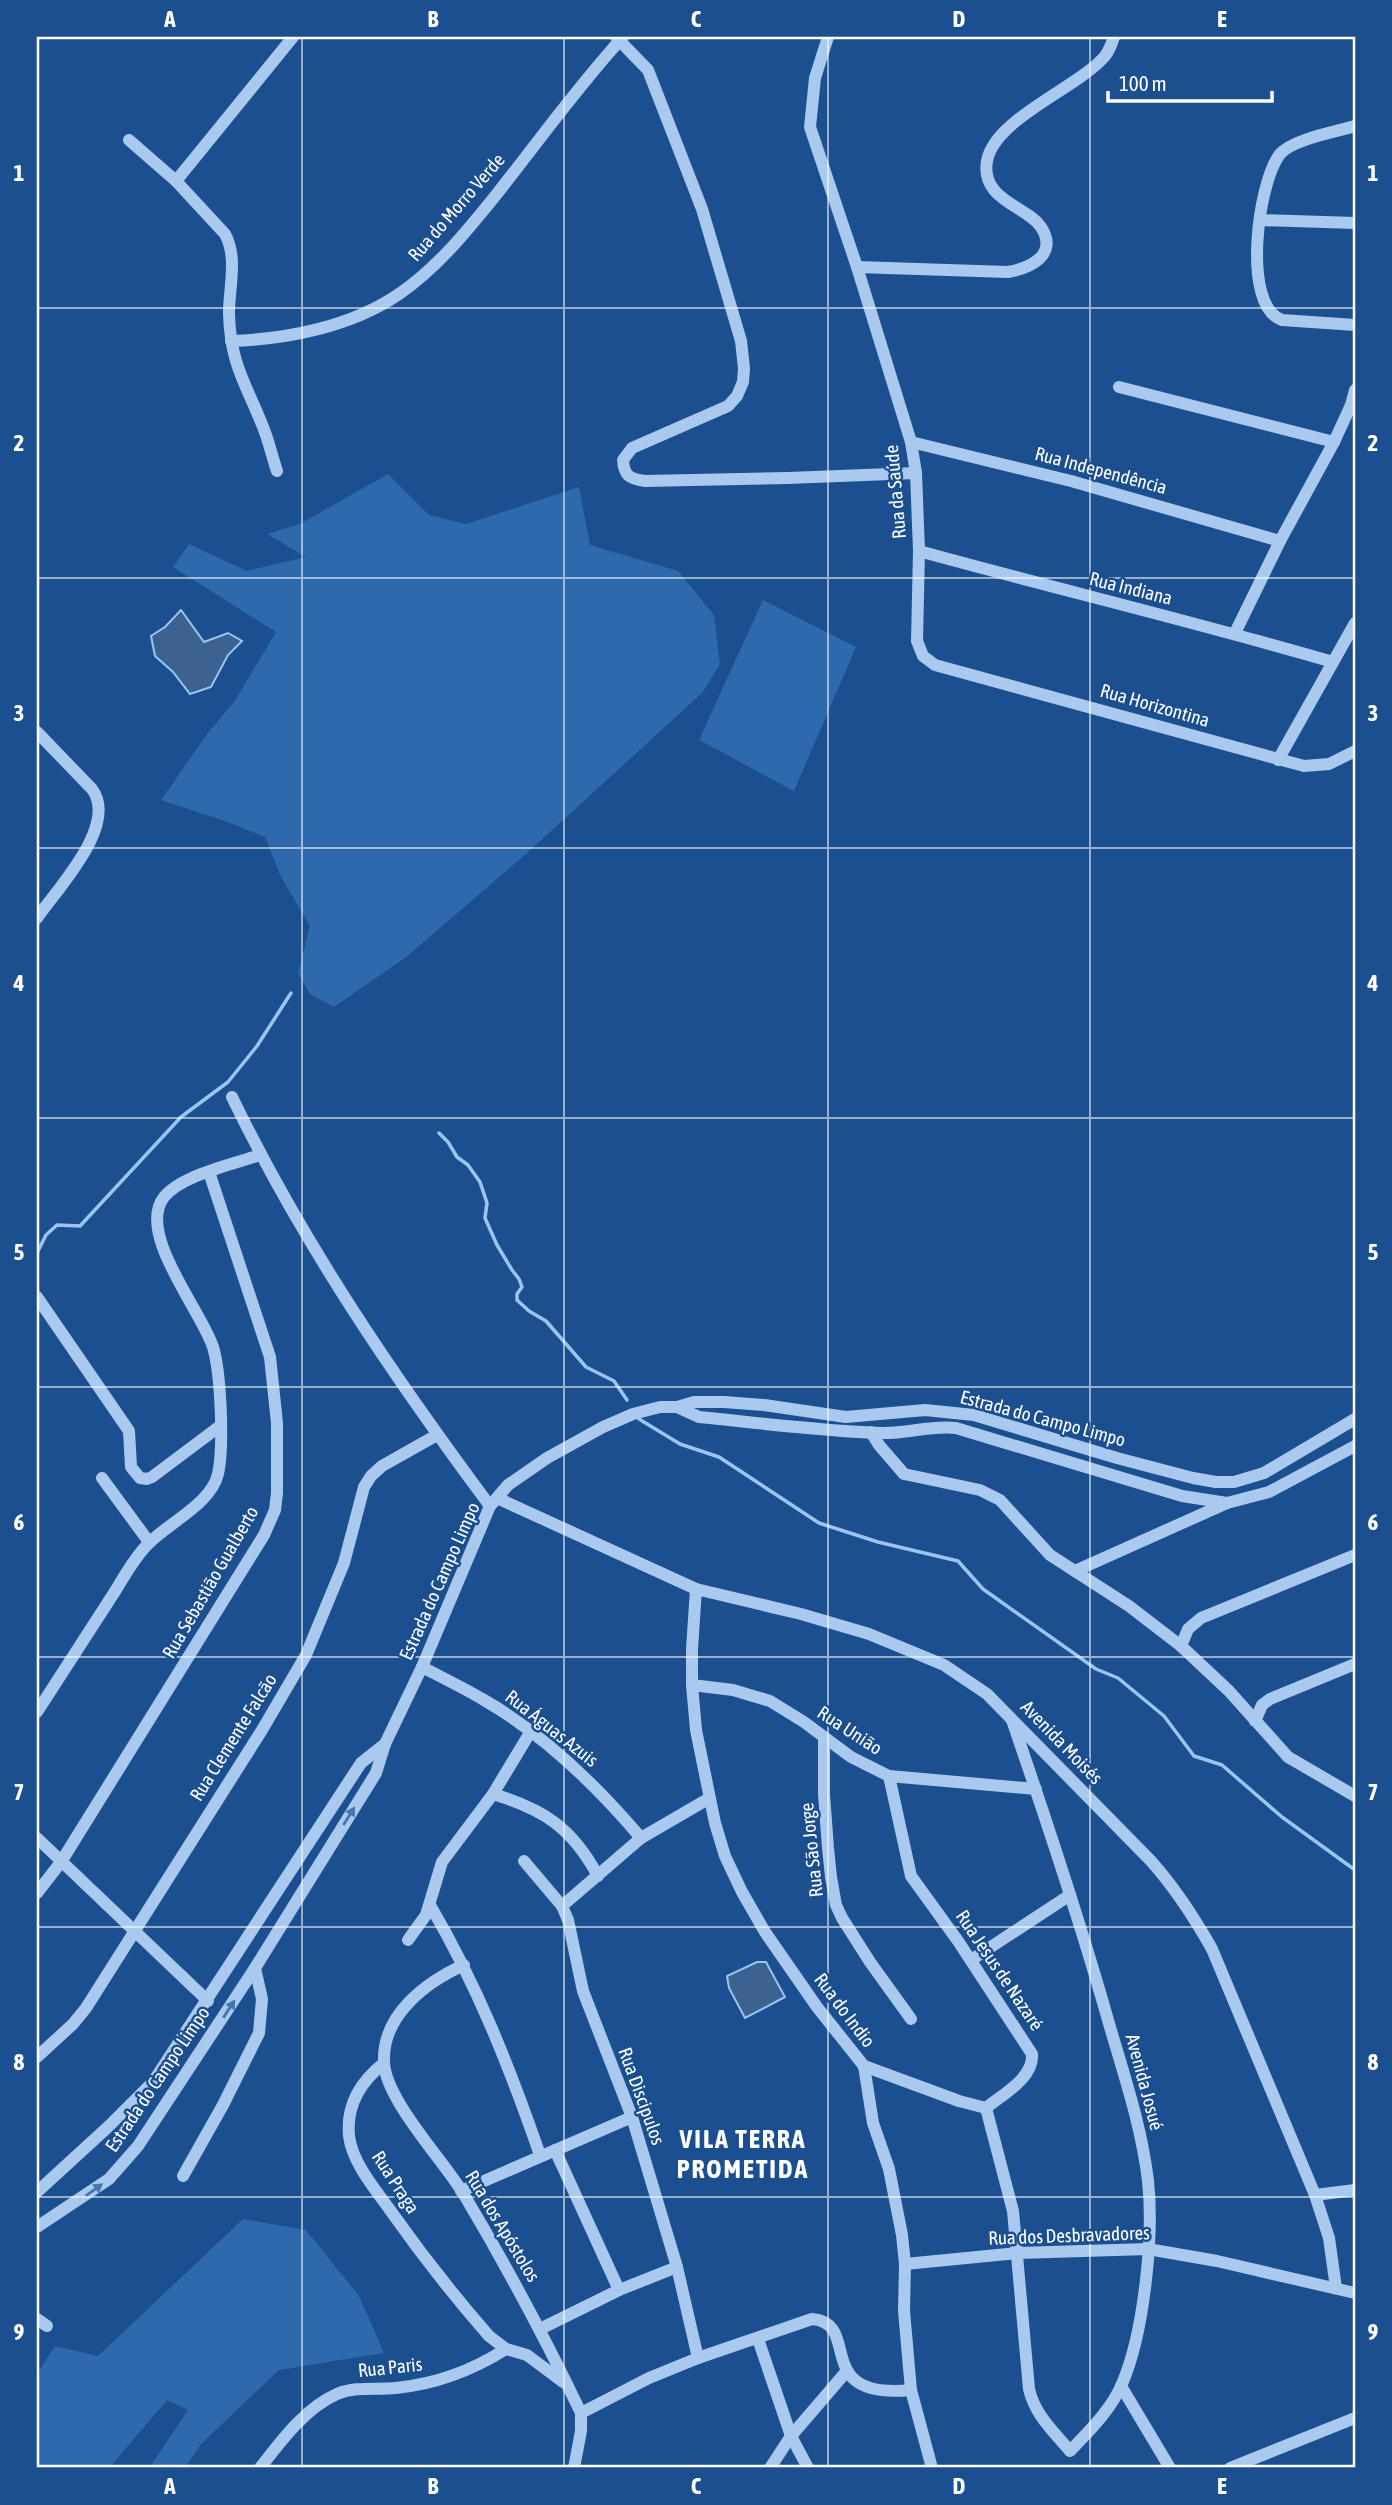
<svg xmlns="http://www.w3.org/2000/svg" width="1392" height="2505" viewBox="0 0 1392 2505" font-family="'Asap Condensed',sans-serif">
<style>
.green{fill:#2e69ad}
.water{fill:#3c6290;stroke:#9cc4f0;stroke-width:2}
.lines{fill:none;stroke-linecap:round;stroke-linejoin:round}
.stream{stroke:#9cc4f0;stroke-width:3.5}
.minor{stroke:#a9c9ee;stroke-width:12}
.oneway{fill:#4674ac}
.grid{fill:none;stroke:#fff;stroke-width:2;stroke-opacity:0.55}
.labels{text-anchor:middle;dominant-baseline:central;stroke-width:5;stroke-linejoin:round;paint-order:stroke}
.street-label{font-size:19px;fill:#fff;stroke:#1b4f8f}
.district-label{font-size:26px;font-weight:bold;letter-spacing:2px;fill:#fff;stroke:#1b4f8f}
.neatline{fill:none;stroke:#fff;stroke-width:2.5}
.grid-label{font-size:23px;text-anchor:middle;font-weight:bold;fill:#fff}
</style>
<rect width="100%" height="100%" fill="#1b4f8f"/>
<!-- green -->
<g class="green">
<polygon points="388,474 429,515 466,524 579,487 590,545 678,571 714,615 720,664 702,693 526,854 405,958 334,1007 310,994 298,973 310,926 281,877 265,837 225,821 161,800 207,734 234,702 276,632 173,567 189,544 247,571 306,557 267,534 300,524"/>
<polygon points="763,600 856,647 794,791 699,740"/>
<polygon points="243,2219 306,2230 359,2296 384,2353 279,2370 201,2444 185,2468 149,2468 188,2410 167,2400 109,2468 37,2468 37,2374 55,2346 98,2356"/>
</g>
<!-- water -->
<g class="water">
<polygon points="181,610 204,642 228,633 242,641 228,655 211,687 190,694 173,672 155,656 151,636 165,627"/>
<polygon points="757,1962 766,1962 785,1997 745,2018 729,1988 727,1976"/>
</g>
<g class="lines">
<!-- stream -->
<g class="stream">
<polyline points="439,1133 448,1142 457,1157 468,1165 480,1182 487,1203 485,1218 497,1245 512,1270 519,1279 522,1287 517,1294 517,1300 529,1311 546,1321 586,1367 614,1381 627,1400"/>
<polyline points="37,1253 46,1235 57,1225 80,1226 181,1117 228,1082 257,1046 291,993"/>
<polyline points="639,1419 680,1444 719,1457 819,1523 878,1542 958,1561 983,1589 1096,1669 1118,1678 1164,1716 1194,1756 1222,1765 1282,1817 1355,1870"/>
</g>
<!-- minor -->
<g class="minor">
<path d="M616 37 648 70 702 209 741 341 744 368 743 382 737 396 728 406 632 448 623 460C624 476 630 479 645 481L788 478 916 473"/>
<polyline points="828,37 815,78 810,127 857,267 911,442 916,473 919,551 917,641 923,656 935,665 1304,766 1329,764 1355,751"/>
<path d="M1355 126C1336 132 1293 139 1280 154 1258 182 1241 306 1282 320L1355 325"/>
<path d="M129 140 176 181 225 234C238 258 229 287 229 313 230 367 249 388 266 435 270 447 273 459 277 471"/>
<polyline points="176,181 293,37"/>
<polyline points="1260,220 1355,223"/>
<path d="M857 267 1008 272C1030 268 1059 255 1041 227 1027 206 980 200 987 161 994 119 1078 88 1105 56 1109 51 1112 43 1114 37"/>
<path d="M231 341C287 339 351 327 399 294 437 268 467 231 496 195 538 142 578 86 623 37"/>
<polyline points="1119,387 1334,442"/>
<polyline points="911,442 1071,481 1280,541"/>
<path d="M919 551C1057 589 1196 622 1333 662"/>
<polyline points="1235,633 1280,541 1334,442 1351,405 1355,390"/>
<path d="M37 732 92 789C119 825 57 889 37 918"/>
<polyline points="1278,760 1355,623"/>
<path d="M232 1097C302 1242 394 1377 490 1506"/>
<polyline points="37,1297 129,1431 131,1467 140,1478 147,1479 152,1477 220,1426"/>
<path d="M677 1407 699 1417C759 1423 820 1431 881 1433 906 1434 931 1425 956 1428L1182 1496 1227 1503 1269 1492 1355 1446"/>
<polyline points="871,1432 879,1445 904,1474 980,1490 1000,1500 1050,1555 1129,1606 1181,1646 1229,1691 1288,1757 1355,1796"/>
<polyline points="102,1478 149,1542"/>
<path d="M497 1498 696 1589 801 1614 869 1634 944 1665 987 1694 1151 1861C1175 1888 1194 1917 1212 1949L1315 2195 1329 2238 1336 2288"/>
<polyline points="1075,1571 1227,1503"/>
<polyline points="696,1589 692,1649 692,1685 696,1730 715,1823 725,1856 742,1892 765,1932 817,2007 864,2066 873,2123 889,2169 902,2235 905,2264 904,2311 911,2390 932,2468"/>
<polyline points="1181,1646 1188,1629 1201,1618 1355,1555"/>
<path d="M422 1667C443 1678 464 1688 484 1700 545 1735 596 1785 641 1838"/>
<polyline points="692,1685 733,1690 770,1701 804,1722 851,1757 889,1776 1036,1789"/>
<path d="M37 1712C62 1674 87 1635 112 1596 123 1579 133 1559 148 1544 168 1523 211 1504 218 1474 224 1447 221 1374 213 1347 201 1310 136 1233 164 1197 182 1175 233 1164 260 1155"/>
<polyline points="1255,1721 1262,1705 1270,1699 1355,1664"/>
<polyline points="824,1738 824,1794 828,1848 831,1877 836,1905 842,1918 870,1962 911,2019"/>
<path d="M889 1776 911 1876 958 1941 1032 2054C1034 2078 1003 2094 986 2108"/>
<path d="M493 1794C545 1810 572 1828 598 1876"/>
<polyline points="37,1838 208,2001"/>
<polyline points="524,1861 562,1906 568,1920 583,1991 632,2117 677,2267 698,2358"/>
<polyline points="37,1893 61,1862 264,1535 275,1510 277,1493 277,1423 270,1357 209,1172"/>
<path d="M430 1905C478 1987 509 2066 540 2155"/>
<polyline points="562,1906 641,1838 708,1799"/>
<polyline points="408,1940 426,1915 442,1862 493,1794 531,1731"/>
<polyline points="971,1960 1070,1895"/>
<path d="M464 1965C426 1982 382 2015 384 2062 385 2099 443 2160 463 2193 506 2265 545 2338 581 2413V2431L574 2468"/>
<polyline points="37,2057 73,2024 86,2008 262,1730 306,1655 344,1563 364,1487 371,1476 382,1466 437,1435"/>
<path d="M384 2063C360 2082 346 2105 349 2136 352 2162 375 2189 390 2210 421 2254 454 2296 489 2336L506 2349 527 2355 563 2382"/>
<polyline points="864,2066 959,2101 986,2108"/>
<path d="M986 2108 1013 2211 1029 2389C1035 2415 1053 2431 1070 2451 1089 2431 1111 2410 1122 2384 1144 2333 1154 2236 1148 2181 1142 2129 1125 2078 1110 2027 1081 1924 1047 1822 1012 1720"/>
<polyline points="555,2150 619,2290"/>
<polyline points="183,2176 223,2105 259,2033 262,1999 255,1968"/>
<polyline points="461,2191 632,2117"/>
<polyline points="37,2192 109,2126 153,2082 361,1763 385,1744"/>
<polyline points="1315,2195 1355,2190"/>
<polyline points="37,2227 109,2179 138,2146 255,1968 376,1773 385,1744 422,1667 490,1506 508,1485 547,1458 603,1427 633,1414 660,1407 677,1407 694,1402 724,1402 764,1405 846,1417 925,1410 974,1415 1117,1458 1193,1478 1216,1482 1234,1482 1264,1473 1355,1419"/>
<polyline points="905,2264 1018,2253 1148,2249 1217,2261 1355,2293"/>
<polyline points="37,2319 47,2326"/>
<polyline points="540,2329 619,2290 677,2267"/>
<polyline points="758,2339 791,2436 808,2468"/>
<polyline points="1121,2386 1170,2468"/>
<path d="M581 2413 649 2378 698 2358 812 2319C863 2323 810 2400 911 2390"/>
<path d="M260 2468C281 2441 305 2408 337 2394 356 2386 376 2390 396 2388 437 2384 471 2371 506 2349"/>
<polyline points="770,2468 791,2436 846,2372"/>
<polyline points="1230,2468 1355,2418"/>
</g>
</g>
<!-- one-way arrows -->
<defs><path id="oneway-solid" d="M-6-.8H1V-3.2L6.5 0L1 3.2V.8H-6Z" transform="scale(1.75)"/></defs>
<g class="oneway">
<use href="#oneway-solid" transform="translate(349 1816) rotate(-58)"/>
<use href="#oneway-solid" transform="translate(229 2009) rotate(-57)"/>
<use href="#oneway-solid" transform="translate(94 2190) rotate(-36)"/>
</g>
<!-- grid -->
<path class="grid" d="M302 37V2468M564 37V2468M828 37V2468M1090 37V2468M37 308H1355M37 578H1355M37 848H1355M37 1118H1355M37 1387H1355M37 1657H1355M37 1927H1355M37 2197H1355"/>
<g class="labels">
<!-- street labels -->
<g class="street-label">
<text transform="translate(456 207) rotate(-49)">Rua do Morro Verde</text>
<text transform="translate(1101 470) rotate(15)">Rua Independência</text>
<text transform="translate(895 492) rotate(-95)">Rua da Saúde</text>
<text transform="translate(1131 588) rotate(14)">Rua Indiana</text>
<text transform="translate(1155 705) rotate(16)">Rua Horizontina</text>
<text transform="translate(1043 1418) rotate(15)">Estrada do Campo Limpo</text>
<text transform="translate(439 1581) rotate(-66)">Estrada do Campo Limpo</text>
<text transform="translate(210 1582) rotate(-60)">Rua Sebastião Gualberto</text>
<text transform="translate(552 1728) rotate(38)">Rua Águas Azuis</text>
<text transform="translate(850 1730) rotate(33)">Rua União</text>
<text transform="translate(233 1737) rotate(-58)">Rua Clemente Falcão</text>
<text transform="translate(1062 1742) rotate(46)">Avenida Moisés</text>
<text transform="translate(811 1850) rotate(-96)">Rua São Jorge</text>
<text transform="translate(1000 1970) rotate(56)">Rua Jesus de Nazaré</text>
<text transform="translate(845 2010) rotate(53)">Rua do Indio</text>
<text transform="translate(157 2079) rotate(-56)">Estrada do Campo Limpo</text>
<text transform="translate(1145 2082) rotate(75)">Avenida Josué</text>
<text transform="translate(642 2096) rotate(70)">Rua Discipulos</text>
<text transform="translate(396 2182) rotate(57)">Rua Praga</text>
<text transform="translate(503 2226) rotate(59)">Rua dos Apóstolos</text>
<text transform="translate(1069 2235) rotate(-2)">Rua dos Desbravadores</text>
<text transform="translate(390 2367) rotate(-6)">Rua Paris</text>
</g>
<!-- district labels -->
<g class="district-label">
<text x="743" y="2139">VILA TERRA<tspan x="743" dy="30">PROMETIDA</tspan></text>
</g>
</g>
<!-- border -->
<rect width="1392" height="2505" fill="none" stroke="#1b4f8f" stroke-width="77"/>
<!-- scale -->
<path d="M1108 91v10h164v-10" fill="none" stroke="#ffffff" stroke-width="3.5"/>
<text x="1119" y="91" font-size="21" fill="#ffffff" stroke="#1b4f8f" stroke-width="5" paint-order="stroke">100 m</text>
<rect x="38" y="38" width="1316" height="2428" class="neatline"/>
<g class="grid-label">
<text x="170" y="27">A</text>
<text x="433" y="27">B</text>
<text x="696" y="27">C</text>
<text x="959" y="27">D</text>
<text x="1222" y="27">E</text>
<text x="19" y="181">1</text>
<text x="1373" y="181">1</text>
<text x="19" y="451">2</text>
<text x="1373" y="451">2</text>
<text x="19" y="721">3</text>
<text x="1373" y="721">3</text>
<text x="19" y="991">4</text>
<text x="1373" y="991">4</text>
<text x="19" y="1260">5</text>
<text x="1373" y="1260">5</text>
<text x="19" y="1530">6</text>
<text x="1373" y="1530">6</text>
<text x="19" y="1800">7</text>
<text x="1373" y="1800">7</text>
<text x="19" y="2070">8</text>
<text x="1373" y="2070">8</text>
<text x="19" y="2340">9</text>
<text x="1373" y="2340">9</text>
<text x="170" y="2494">A</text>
<text x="433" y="2494">B</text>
<text x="696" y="2494">C</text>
<text x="959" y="2494">D</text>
<text x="1222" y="2494">E</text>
</g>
</svg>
